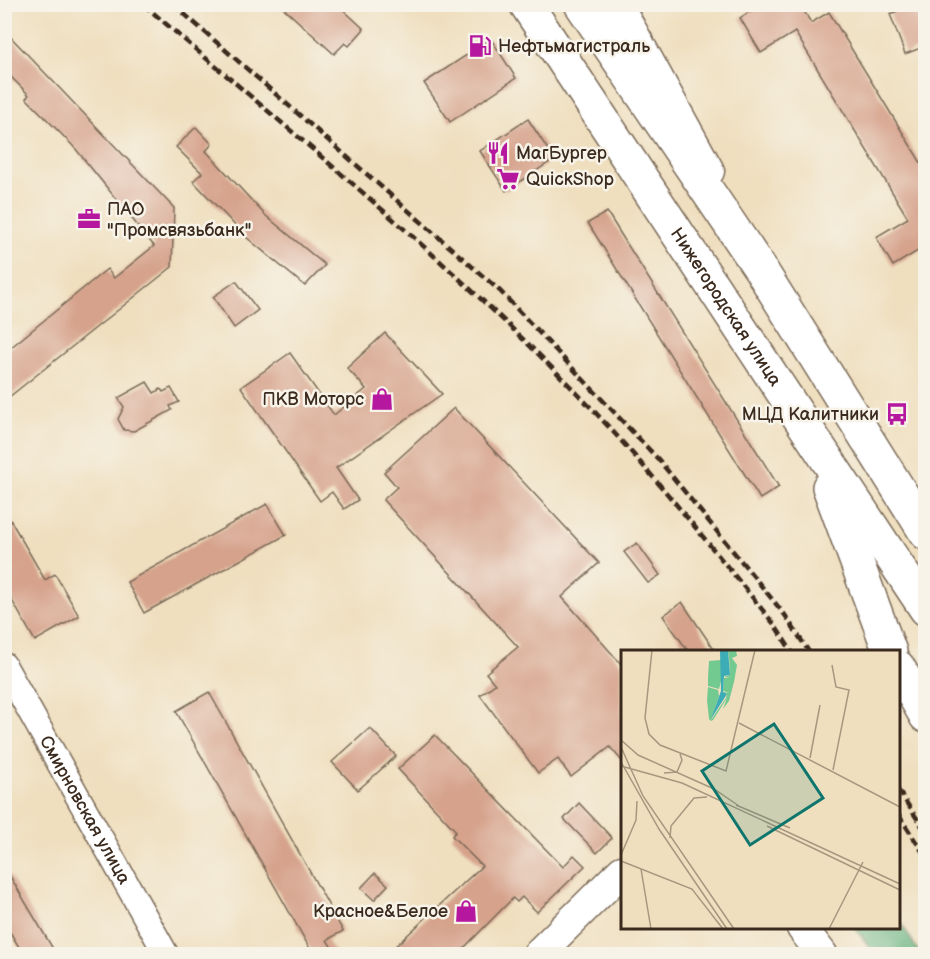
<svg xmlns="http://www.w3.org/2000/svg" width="930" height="959" viewBox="0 0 930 959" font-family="'Balsamiq Sans',sans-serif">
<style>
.forest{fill:#5dae7a;stroke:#4c6c4c;stroke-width:1.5}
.building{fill:#d6a28b}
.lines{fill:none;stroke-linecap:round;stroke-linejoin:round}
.minor-casing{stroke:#7a6956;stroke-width:27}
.tertiary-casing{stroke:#7a6956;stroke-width:33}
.primary-casing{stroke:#7a6956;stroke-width:36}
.minor{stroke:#fff;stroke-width:24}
.tertiary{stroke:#fff;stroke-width:30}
.primary{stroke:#fff;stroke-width:33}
.rail{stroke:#3b2a1e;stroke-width:4.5;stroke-dasharray:9 4.5;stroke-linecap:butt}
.labels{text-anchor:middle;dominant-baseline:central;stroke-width:5;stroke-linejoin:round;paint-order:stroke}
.poi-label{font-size:18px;fill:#3b2a1e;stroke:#f7f3e8;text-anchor:start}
.street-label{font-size:18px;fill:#3b2a1e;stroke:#f7f3e8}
.inset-road{fill:none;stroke:#a7977f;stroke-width:1.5}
.view{fill:#0f766e;fill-opacity:0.15;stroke:#0f766e;stroke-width:3}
.inset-edge{fill:none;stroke:#3b2a1e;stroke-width:3}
</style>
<rect width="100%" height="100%" fill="#f7f3e8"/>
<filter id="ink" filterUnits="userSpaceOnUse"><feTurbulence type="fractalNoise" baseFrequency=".0167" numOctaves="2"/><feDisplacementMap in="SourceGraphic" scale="12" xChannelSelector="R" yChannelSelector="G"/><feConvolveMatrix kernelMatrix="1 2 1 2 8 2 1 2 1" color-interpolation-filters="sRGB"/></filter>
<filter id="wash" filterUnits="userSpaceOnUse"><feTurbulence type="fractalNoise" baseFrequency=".008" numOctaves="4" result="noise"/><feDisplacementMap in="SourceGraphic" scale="24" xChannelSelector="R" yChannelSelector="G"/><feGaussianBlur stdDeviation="1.35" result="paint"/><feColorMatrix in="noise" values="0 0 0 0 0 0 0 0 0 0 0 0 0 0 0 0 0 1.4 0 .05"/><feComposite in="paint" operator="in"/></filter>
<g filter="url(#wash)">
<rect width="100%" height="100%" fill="#efdfbf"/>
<!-- forest -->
<polygon class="forest" points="899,920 920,954 875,954 855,928 898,928"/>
<g id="blocks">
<!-- building -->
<g class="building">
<polygon points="279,4 337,4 364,29 349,46 345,43 334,54"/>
<polygon points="761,4 800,4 811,23 829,12 926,171 926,246 893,266 876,237 908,218 795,32 761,53 740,18"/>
<polygon points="916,4 926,4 926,46 905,54 890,14"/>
<polygon points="4,30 174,208 172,267 4,401 4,353 107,269 114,278 154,246 75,148 26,98 29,95 4,70"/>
<polygon points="491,39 516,78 450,122 424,83"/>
<polygon points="528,119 554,159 506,191 480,151"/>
<polygon points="196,127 212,144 206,151 265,215 325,265 305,286 246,237 193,181 202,173 176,147"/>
<polygon points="607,212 779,487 760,499 588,223"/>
<polygon points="236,281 258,310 234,328 213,297"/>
<polygon points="385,333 442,394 336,468 358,500 344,509 332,492 320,501 241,387 290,353 334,415 366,389 347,368"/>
<polygon points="147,382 154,393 161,389 163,392 171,388 179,402 170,406 172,410 134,431 124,430 118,419 124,407 118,398"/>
<polygon points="454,408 599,563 562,597 622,665 622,761 610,747 571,777 558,759 538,773 480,695 495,684 486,673 518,647 383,500 397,487 384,472"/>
<polygon points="267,504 286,535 144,613 127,582"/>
<polygon points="4,509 45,580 55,574 79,616 35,641 4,586"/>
<polygon points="637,543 660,575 648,583 624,552"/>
<polygon points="682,602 715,651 688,651 663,616"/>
<polygon points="209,692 343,931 327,940 336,954 313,954 176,711"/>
<polygon points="370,728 396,756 358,790 332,762"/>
<polygon points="435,735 563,867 574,855 585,866 537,912 522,897 517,902 513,898 458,954 387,954 482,866 452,836 456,831 398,769"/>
<polygon points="579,803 612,838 597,853 564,819"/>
<polygon points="4,866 56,954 23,954 4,922"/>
<polygon points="375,873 388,885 374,900 361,888"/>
</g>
</g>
</g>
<g filter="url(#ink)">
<use href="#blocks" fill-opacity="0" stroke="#7a6956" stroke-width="1.5"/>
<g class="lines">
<!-- minor casing -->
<g class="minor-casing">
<g id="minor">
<path id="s1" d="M4 665 166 954"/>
</g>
</g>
<!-- tertiary casing -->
<g class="tertiary-casing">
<g id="tertiary">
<polyline points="617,4 709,171"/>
<polyline points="802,928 822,954"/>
<polyline points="538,954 622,871"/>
</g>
</g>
<!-- primary casing -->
<g class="primary-casing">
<g id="primary">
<path id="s2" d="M526 4 926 609"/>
<polyline points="581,4 761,270 926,533"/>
<polyline points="829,487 890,652"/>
<polyline points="898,667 926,716"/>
</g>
</g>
<!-- minor -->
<use href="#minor" class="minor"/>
<!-- tertiary -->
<use href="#tertiary" class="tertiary"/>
<!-- primary -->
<use href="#primary" class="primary"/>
<!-- rail -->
<g class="rail">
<path d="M143 4C286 128 435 248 568 384 642 459 707 542 774 624L792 652"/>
<polyline points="173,4 500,291 658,459 785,615 809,652"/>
<polyline points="898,790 926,832"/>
<polyline points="898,814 926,857"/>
</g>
</g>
</g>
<!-- icons -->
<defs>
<g id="fuel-bare" transform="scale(1.8)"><path d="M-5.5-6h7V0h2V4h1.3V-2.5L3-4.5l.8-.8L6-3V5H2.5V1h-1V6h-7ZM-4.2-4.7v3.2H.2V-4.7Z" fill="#b5179e" stroke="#f7f3e8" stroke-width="2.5" paint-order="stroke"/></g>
<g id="restaurant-bare" transform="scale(1.8)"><path d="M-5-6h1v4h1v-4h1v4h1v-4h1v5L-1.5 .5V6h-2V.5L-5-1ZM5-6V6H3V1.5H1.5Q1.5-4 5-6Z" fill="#b5179e" stroke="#f7f3e8" stroke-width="2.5" paint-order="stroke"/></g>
<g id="supermarket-bare" transform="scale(1.8)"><path d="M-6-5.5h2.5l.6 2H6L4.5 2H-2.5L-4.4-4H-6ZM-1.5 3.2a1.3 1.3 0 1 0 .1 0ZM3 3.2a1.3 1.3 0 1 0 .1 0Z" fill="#b5179e" stroke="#f7f3e8" stroke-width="2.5" paint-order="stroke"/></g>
<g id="office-bare" transform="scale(1.8)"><path d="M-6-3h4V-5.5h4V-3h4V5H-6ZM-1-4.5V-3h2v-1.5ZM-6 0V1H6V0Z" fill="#b5179e" stroke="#f7f3e8" stroke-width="2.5" paint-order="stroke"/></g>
<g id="shop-bare" transform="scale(1.8)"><path d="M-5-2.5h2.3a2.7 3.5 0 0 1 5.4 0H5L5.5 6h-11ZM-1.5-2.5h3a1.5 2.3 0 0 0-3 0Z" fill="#b5179e" stroke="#f7f3e8" stroke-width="2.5" paint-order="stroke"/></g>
<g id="bus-bare" transform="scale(1.8)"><path d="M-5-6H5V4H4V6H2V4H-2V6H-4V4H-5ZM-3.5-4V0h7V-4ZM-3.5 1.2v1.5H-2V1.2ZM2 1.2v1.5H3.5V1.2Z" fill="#b5179e" stroke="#f7f3e8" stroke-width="2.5" paint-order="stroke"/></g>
</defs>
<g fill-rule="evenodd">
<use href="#fuel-bare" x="480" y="46"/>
<use href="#restaurant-bare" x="498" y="153"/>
<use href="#supermarket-bare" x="508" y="179"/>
<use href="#office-bare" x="89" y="219"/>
<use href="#shop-bare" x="382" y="399"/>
<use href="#bus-bare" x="897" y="414"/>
<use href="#shop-bare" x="466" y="911"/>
</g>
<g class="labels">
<!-- poi labels -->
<g class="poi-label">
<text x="498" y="46">Нефтьмагистраль</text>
<text x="516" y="153">МагБургер</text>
<text x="526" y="179">QuickShop</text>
<text x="107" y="209">ПАО<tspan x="107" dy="21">"Промсвязьбанк"</tspan></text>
<text x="364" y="399" text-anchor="end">ПКВ Моторс</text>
<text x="879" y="414" text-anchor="end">МЦД Калитники</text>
<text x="448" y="911" text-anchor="end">Красное&amp;Белое</text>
</g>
<!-- street labels -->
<g class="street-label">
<text stroke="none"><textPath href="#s2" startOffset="363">Нижегородская улица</textPath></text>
<text stroke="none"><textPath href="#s1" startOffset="166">Смирновская улица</textPath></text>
</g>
</g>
<!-- overview -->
<g transform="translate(621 650)">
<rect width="279" height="279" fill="#efdfbf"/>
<path d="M107 0H115L116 6 111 8 116 15 113 32 108 51 102 59 106 48 92 70 90 71 88 69 86 50 87 37 97 40 98 46 90 70 105 48 106 44 102 42 109 43 102 41 103 28 109 27H103L109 25 108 9 111 32ZM100 10 101 27 98 39 87 36V27L88 11Z" fill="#72ca90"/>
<path d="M99 0H107L109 25 103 26 102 42 106 44 90 69 100 41Z" fill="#3cacb7"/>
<path class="inset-road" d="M31 0 24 68 28 84 39 95 105 121 134 0M211 15 215 37 228 40 212 120M118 73 279 157M0 90 17 105 93 139 118 156M0 97 22 146 113 279M189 108 199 55M0 112 38 179 106 279M0 116 61 133 279 234M43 123 56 122 61 110 59 104M115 155 169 178M146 176 279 240M49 188 50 176 73 148 86 147M0 205 15 170 16 151M0 211 71 239 102 279M20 219 30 279M208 279 242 212"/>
<path class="view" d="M153 74 202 148 129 195 81 121Z"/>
<rect width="279" height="279" class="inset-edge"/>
</g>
<!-- margin -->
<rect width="930" height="959" fill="none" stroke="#f7f3e8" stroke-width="24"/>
</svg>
